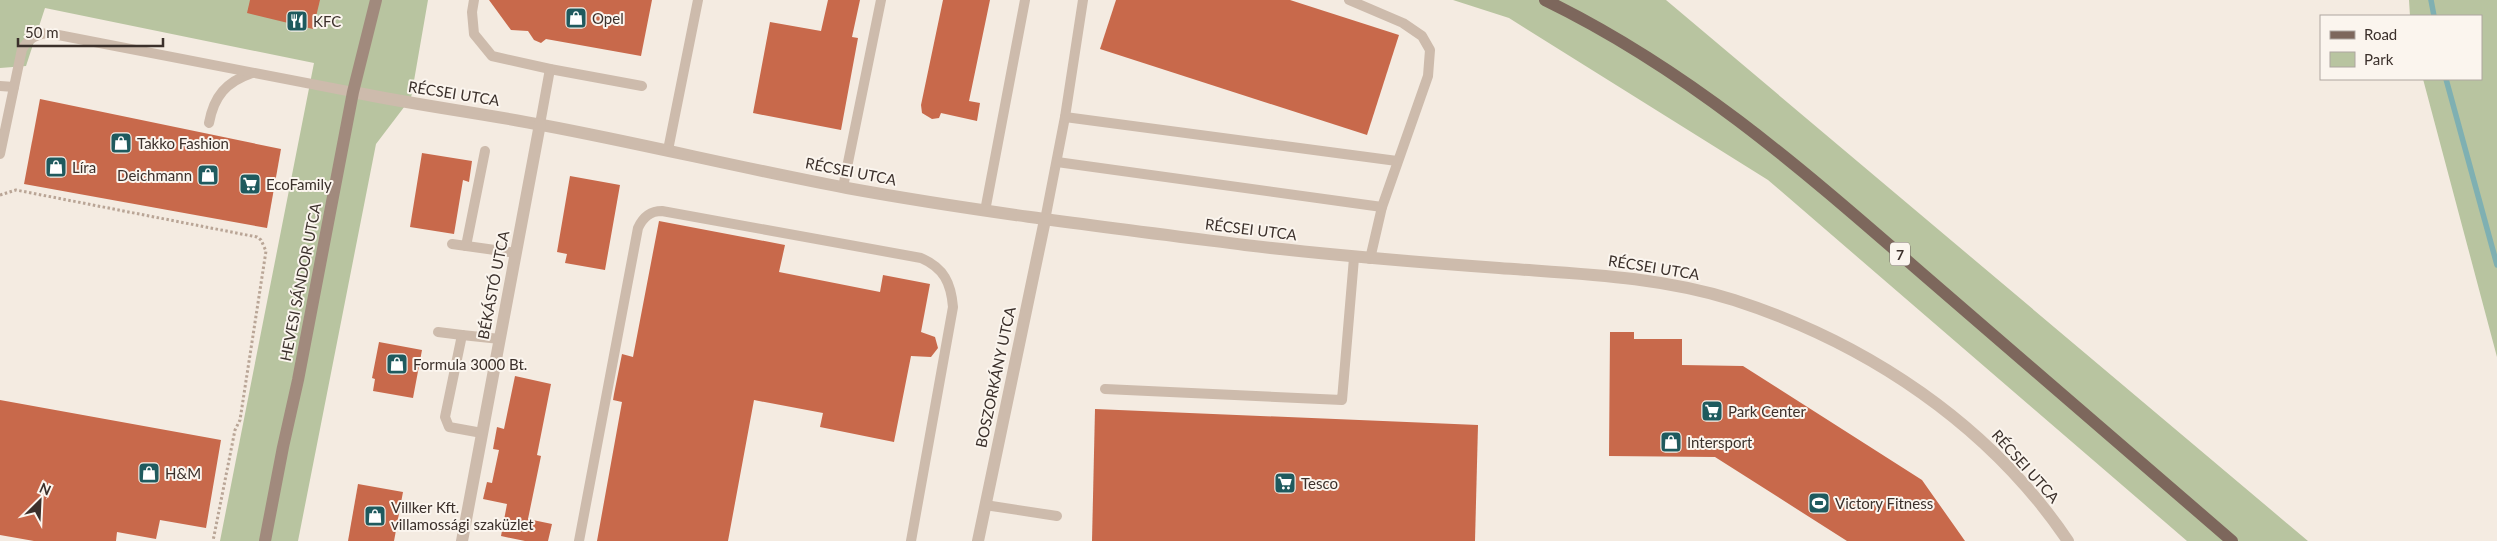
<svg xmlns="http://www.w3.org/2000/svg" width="2497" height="541" viewBox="0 0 2497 541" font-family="Lato,sans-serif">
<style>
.green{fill:#b8c4a0}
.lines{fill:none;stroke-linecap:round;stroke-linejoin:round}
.stream{stroke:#7fb0b2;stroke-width:5.5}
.building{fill:#c8694b}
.path{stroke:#b9a596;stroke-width:3;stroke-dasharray:2.5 2.5;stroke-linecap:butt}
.lane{stroke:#cdbbac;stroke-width:10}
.street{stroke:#cdbbac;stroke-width:12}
.secondary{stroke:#a18a7d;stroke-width:12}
.primary{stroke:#7d675c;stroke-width:12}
.labels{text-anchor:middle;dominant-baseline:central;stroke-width:4;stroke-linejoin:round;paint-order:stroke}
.shield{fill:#fbf5ee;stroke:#756b66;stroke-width:1}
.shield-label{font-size:14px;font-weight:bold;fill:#3b302b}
.poi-label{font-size:15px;fill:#3b302b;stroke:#fbf5ee;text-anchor:start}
.street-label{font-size:15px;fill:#3b302b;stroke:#fbf5ee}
</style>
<rect width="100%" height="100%" fill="#f4ebe1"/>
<!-- green -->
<g class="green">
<polygon points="0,0 428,0 411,98 376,144 298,541 220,541 314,63 45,8 26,66 0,68"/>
<polygon points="1453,0 1666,0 2308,541 2187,541 1768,180 1509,18"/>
<polygon points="2409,0 2497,0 2497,357 2423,79 2481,79 2481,16 2410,16"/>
</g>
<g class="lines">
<!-- stream -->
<g class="stream">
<polyline points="2431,0 2434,16"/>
<polyline points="2446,79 2497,265"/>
</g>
</g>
<!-- building -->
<g class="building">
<polygon points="250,0 320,0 313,29 247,13"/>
<polygon points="489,0 652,0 641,56 546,39 541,43 534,40 528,31 511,30"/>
<polygon points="828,0 860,0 852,37 858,38 841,130 753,113 770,22 821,31"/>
<polygon points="943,0 990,0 969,101 980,103 977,121 941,113 939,118 932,119 922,113 921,105"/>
<polygon points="1116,0 1290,0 1399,35 1367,135 1100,49"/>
<polygon points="40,99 281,149 267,228 24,184"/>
<polygon points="422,153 472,161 469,182 463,180 454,234 410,227"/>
<polygon points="570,176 620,185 605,270 565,263 567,254 557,252"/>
<polygon points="659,221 785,245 779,272 880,292 883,275 930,284 921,332 935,337 938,348 931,357 911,356 894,442 820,427 823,413 754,400 728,541 597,541 622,402 613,400 614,394 622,354 633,357"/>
<polygon points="1610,332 1634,332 1634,339 1682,339 1682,365 1743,366 1922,480 1965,541 1847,541 1715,457 1609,456"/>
<polygon points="379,342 422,350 413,398 373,391 375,379 372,378"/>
<polygon points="515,376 551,384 537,455 541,456 528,519 552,524 548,541 525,541 501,536 507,504 483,499 487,482 492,483 499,450 493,449 497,427 504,429"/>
<polygon points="0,400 221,440 206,528 160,520 156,539 117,532 116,541 34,541 0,535"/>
<polygon points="1095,409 1478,425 1475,541 1092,541"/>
<polygon points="358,484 403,492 394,541 348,541"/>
</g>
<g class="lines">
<!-- path -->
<polyline class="path" points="0,195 16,190 257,237 261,240 266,251 240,420 235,430 213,541"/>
<!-- lane -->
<g class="lane">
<polyline points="474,0 472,12 474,34 492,56 550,69 642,86"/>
<polyline points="1349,0 1403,23 1422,36 1430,50 1428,76 1382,207 1370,259"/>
<polyline points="0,86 14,87"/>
<polyline points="1065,117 1397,161"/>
<path d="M209 123C214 96 226 82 252 73"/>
<polyline points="540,124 550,69"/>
<polyline points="668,150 698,0"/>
<path d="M0 154 22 49C29 39 36 34 48 33L353 92"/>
<polyline points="1057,162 1382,207"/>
<polyline points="843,187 881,0"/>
<polyline points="985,211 1025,0"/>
<polyline points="1045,220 1065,117 1083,0"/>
<polyline points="452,244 516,253"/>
<polyline points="466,246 485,151"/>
<polyline points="438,332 462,335"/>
<polyline points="1105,389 1342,400 1354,258"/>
<polyline points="482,433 449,427 445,417 462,335 500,339"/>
<polyline points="985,505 1057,516"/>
<path d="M579 541 638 228C643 217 650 211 662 211L921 258C944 268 951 283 953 307L911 541"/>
</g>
<!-- street -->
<g class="street">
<path d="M353 92C416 105 480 113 542 125 644 144 745 169 847 188 979 212 1111 228 1245 245 1329 255 1414 262 1499 268 1579 274 1657 276 1734 300 1867 343 1989 424 2068 541"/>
<polyline points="462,541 540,124"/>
<polyline points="978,541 1045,220"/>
</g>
<!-- secondary -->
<polyline class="secondary" points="265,541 283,447 298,380 353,92 376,0"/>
<!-- primary -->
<path class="primary" d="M1545 0C1691 71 1804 171 1925 276 2027 364 2130 453 2232 541"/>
</g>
<!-- icons -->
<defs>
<g id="shop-square" transform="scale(1.125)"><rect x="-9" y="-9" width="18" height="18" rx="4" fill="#1f5a5e" stroke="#fbf5ee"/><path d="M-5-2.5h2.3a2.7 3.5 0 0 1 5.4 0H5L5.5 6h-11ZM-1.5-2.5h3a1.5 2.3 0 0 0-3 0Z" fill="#fff"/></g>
<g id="restaurant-square" transform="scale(1.125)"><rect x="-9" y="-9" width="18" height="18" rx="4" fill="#1f5a5e" stroke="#fbf5ee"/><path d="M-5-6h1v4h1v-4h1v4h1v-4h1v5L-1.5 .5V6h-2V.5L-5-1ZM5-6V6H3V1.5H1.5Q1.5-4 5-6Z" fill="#fff"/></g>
<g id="supermarket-square" transform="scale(1.125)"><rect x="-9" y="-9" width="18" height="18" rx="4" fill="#1f5a5e" stroke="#fbf5ee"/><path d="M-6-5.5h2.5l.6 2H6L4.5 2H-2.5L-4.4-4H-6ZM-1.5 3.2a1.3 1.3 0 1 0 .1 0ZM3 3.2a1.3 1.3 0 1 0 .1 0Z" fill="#fff"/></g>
<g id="stadium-square" transform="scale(1.125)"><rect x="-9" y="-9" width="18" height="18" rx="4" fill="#1f5a5e" stroke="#fbf5ee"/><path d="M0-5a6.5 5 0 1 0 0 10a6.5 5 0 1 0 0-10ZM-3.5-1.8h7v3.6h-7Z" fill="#fff"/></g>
</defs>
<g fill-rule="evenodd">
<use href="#shop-square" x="576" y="18"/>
<use href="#restaurant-square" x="297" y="21"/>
<use href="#shop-square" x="121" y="143"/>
<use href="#shop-square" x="56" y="167"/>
<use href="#shop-square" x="208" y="175"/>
<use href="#supermarket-square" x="250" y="184"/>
<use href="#shop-square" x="397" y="364"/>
<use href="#supermarket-square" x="1712" y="411"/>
<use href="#shop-square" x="1671" y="442"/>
<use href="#shop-square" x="149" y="473"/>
<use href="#supermarket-square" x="1285" y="483"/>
<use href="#stadium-square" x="1819" y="503"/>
<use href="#shop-square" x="375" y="516"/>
</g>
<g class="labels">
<!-- shield labels -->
<rect class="shield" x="1890" y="242.5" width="20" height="23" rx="4"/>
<g class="shield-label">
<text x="1900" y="254">7</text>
</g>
<!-- poi labels -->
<g class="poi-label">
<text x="592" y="18">Opel</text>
<text x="313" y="21">KFC</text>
<text x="137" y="143">Takko Fashion</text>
<text x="72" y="167">Líra</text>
<text x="192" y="175" text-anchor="end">Deichmann</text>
<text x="266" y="184">EcoFamily</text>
<text x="413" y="364">Formula 3000 Bt.</text>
<text x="1728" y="411">Park Center</text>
<text x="1687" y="442">Intersport</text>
<text x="165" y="473">H&amp;M</text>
<text x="1301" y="483">Tesco</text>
<text x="1835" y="503">Victory Fitness</text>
<text x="391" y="507">Villker Kft.<tspan x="391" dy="17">villamossági szaküzlet</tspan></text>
</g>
<!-- street labels -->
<g class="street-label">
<text transform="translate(454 93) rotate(9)">RÉCSEI UTCA</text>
<text transform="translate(851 171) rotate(11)">RÉCSEI UTCA</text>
<text transform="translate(1251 229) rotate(7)">RÉCSEI UTCA</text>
<text transform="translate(1654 267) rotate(9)">RÉCSEI UTCA</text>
<text transform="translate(300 282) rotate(-79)">HEVESI SÁNDOR UTCA</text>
<text transform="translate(493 285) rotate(-79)">BÉKÁSTÓ UTCA</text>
<text transform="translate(995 377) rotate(-78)">BOSZORKÁNY UTCA</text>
<text transform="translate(2026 466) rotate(48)">RÉCSEI UTCA</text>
</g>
</g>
<!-- legend -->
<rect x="2320" y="15" width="162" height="65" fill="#fbf5ee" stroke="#aea6a0"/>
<rect x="2330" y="31" width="25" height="8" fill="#7d675c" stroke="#aea6a0"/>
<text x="2364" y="40" font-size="15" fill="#3b302b">Road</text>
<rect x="2330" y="52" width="25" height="15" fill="#b8c4a0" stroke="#aea6a0"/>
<text x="2364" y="65" font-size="15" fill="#3b302b">Park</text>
<!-- north arrow -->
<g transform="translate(40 501) rotate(24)" stroke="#fbf5ee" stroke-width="4" paint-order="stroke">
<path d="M0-4L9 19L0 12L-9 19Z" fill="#3b302b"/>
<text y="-8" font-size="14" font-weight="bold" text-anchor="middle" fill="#3b302b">N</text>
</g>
<!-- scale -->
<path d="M18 38v8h145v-8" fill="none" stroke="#3b302b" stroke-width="2.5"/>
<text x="25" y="38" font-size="15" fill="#3b302b" stroke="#fbf5ee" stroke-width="4" paint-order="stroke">50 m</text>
</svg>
